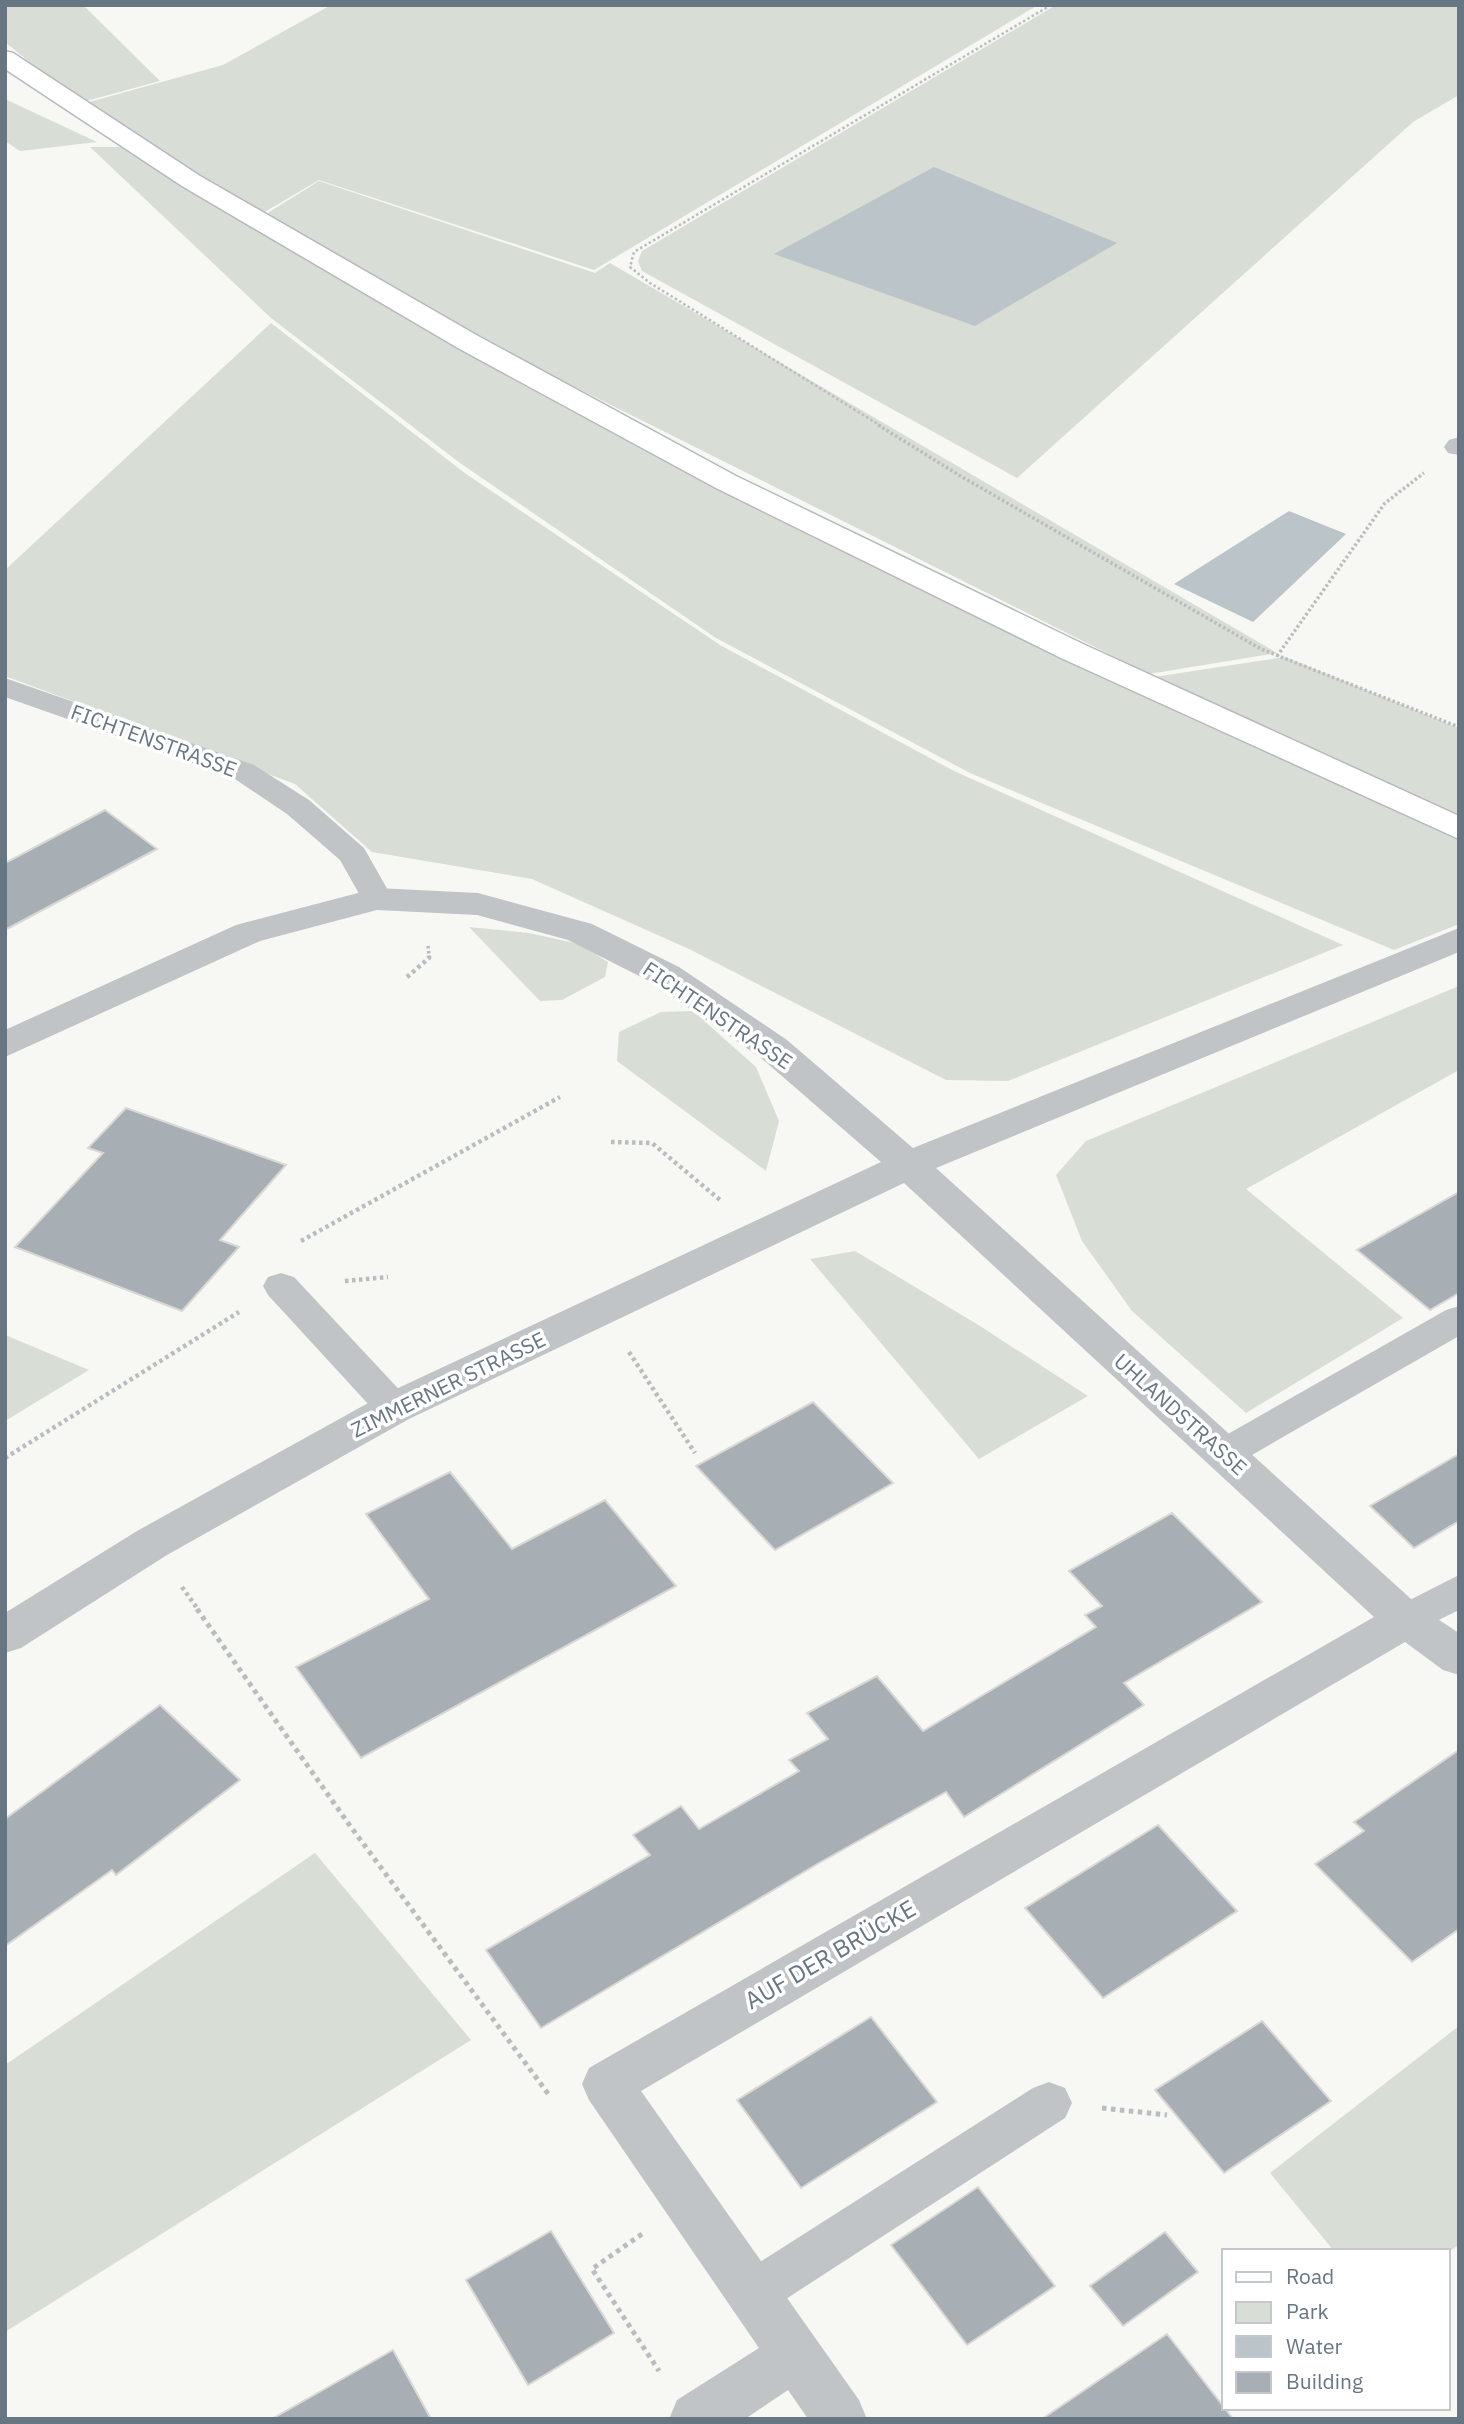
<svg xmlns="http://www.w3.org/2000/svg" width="1464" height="2424" viewBox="0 0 1464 2424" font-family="'IBM Plex Sans',sans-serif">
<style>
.green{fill:#d8ddd5}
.water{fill:#bac4c9}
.building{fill:#a7afb4;stroke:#d8d8d6;stroke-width:2}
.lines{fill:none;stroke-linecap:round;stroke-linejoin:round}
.primary-casing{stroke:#b5b9bd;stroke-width:3}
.path-far3{stroke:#babdbf;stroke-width:2.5;stroke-dasharray:2.5 2.5;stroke-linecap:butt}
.path-far2{stroke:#babdbf;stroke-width:3.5;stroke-dasharray:2.5 2.5;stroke-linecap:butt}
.path-far1{stroke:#babdbf;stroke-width:4.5;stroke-dasharray:3.5 3.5;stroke-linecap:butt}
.path{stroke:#babdbf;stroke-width:5;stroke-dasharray:4.5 4.5;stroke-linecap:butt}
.lane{fill:#c0c4c7;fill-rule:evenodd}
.street{fill:#c0c4c7;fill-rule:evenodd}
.primary{fill:#fff;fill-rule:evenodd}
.labels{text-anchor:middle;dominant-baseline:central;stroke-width:7;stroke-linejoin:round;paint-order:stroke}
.street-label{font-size:21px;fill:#677683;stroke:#fff}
.near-street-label{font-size:24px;fill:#677683;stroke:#fff}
</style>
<rect width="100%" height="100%" fill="#f7f7f4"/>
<!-- green -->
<g class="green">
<polygon points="5,5 83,5 160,81 79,103 5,42"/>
<polygon points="331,5 1038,5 594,270 319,180 263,213 82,104 223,65"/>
<polygon points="1056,5 1459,5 1459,95 1413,122 1017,478 642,271 638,261 642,251"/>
<polygon points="5,99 97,142 20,151 5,141"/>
<polygon points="90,147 120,147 483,352 1126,688 1459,840 1459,924 1394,950 970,773 716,638 460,463 271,318"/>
<polygon points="319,181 595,273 610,263 1277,653 1149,674 559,379 436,314 263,216"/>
<polygon points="271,323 466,474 720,645 954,771 1343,945 1008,1081 946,1080 689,949 532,879 372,852 295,784 5,676 5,570"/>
<polygon points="1285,657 1459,728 1459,816 1154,677"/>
<polygon points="469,927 529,933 579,944 608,962 605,977 562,1000 540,1001"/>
<polygon points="1459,986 1459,1070 1246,1189 1403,1318 1246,1413 1132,1311 1082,1241 1056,1175 1086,1141"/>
<polygon points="693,1011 756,1067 779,1121 766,1171 617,1061 619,1032 661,1012"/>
<polygon points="855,1251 980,1326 1088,1396 979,1459 810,1259"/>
<polygon points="5,1335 89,1370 5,1421"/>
<polygon points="315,1853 471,2040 5,2332 5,2065"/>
<polygon points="1459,2026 1459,2244 1448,2253 1334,2251 1270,2173"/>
</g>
<!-- water -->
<g class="water">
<polygon points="934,167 1117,243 975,326 774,254"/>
<polygon points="1289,511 1346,534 1253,622 1174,584"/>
</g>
<!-- building -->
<g class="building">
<polygon points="105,810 157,849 5,930 5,863"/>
<polygon points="126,1108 286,1165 220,1240 239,1247 182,1311 15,1247 103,1153 88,1148"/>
<polygon points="1459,1192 1459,1293 1430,1310 1357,1250"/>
<polygon points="813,1402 893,1483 775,1550 696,1466"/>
<polygon points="1459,1454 1459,1521 1414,1548 1370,1506"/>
<polygon points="450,1472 512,1549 605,1500 676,1586 361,1758 296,1667 429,1599 366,1514"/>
<polygon points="1172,1513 1262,1602 1124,1683 1144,1705 964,1817 946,1792 819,1863 541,2028 486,1950 650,1855 633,1835 681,1806 699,1829 799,1771 789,1760 828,1739 807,1713 877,1676 923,1731 1096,1627 1085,1615 1102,1606 1069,1571"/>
<polygon points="160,1705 240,1780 116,1875 112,1870 5,1946 5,1819"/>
<polygon points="1459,1750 1459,1929 1412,1962 1315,1864 1364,1831 1354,1822"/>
<polygon points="1158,1825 1237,1911 1103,1998 1025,1908"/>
<polygon points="871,2017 937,2102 801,2188 737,2100"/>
<polygon points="1262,2021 1331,2101 1224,2173 1155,2090"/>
<polygon points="978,2187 1055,2286 967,2345 891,2245"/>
<polygon points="551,2231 614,2333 528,2385 466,2280"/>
<polygon points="1165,2232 1198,2272 1123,2326 1090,2286"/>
<polygon points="1167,2334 1233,2419 1042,2419"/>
<polygon points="393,2350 431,2419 272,2419"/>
</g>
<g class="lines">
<!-- primary casing -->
<g class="primary-casing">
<polygon id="primary" points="5,51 13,53 200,176 478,336 736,476 1083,644 1459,816 1459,839 1061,658 716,488 458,348 182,186 5,69"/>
</g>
<!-- path-far3 -->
<polyline class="path-far3" points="881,426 650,283 630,267 634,252 1051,5"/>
<!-- path-far2 -->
<g class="path-far2">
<polyline points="878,425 962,477 1261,649 1459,727"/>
<polyline points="1277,656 1385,503 1424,473"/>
<polyline points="428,946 429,955"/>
</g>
<!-- path-far1 -->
<g class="path-far1">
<polyline points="407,977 429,958 429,953"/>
<polyline points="611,1142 652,1143 720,1200"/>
<polyline points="301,1241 560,1097"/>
<polyline points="345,1281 388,1277"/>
<polyline points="629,1352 695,1453"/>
<polyline points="5,1458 239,1312"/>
<polyline points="182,1587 199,1611"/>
</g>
<!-- path -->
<g class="path">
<polyline points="197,1609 348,1823 549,2095"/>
<polyline points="1102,2108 1167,2115"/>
<polyline points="642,2234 592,2269 659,2371"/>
</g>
<!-- lane -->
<g class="lane">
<polygon points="5,678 254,765 309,800 364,848 393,899 388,906 377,909 366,906 340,860 287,814 232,777 5,697"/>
<polygon points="281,1273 294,1277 407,1398 413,1408 407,1418 394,1422 381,1418 268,1295 263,1286 268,1277"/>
<polygon points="1459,1306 1459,1336 1238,1463 1225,1467 1212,1463 1206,1453 1212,1443 1446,1310"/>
<polygon points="1459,1575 1459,1610 1406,1636 1392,1631 1386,1620 1392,1609"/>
<polygon points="1049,2082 1065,2088 1072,2103 1065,2118 769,2310 752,2317 735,2310 728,2294 735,2278 1033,2088"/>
</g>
<!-- street -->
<g class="street">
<polygon points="1459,437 1459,455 1448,453 1444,447 1449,440"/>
<polygon points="377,888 478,893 592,924 679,967 787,1040 913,1148 1459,928 1459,952 936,1168 1421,1608 1459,1633 1459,1675 1443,1670 1405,1642 641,2091 859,2400 867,2419 808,2419 788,2390 745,2419 669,2419 677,2400 759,2348 589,2100 582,2084 589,2068 1374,1617 904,1183 409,1419 167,1555 21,1648 5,1653 5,1613 137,1531 379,1397 881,1162 761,1058 653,983 568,940 477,915 377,910 260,941 5,1057 5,1030 236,925"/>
</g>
<!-- primary -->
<use href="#primary" class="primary"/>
</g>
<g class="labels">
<!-- street labels -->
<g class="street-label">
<text transform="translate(154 740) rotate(20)">FICHTENSTRASSE</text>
<text transform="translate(718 1015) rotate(34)">FICHTENSTRASSE</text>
<text transform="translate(448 1384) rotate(-26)">ZIMMERNER STRASSE</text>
<text transform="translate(1181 1414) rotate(42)">UHLANDSTRASSE</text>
</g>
<!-- near-street labels -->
<g class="near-street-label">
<text transform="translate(830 1954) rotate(-30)">AUF DER BRÜCKE</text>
</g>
</g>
<!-- border -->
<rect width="1464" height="2424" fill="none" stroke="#677683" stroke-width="14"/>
<!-- legend -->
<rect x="1222" y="2249" width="228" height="161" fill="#ffffff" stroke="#c2c8cd" stroke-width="2"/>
<rect x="1236" y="2272" width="35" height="10" fill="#ffffff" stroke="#c2c8cd" stroke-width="2"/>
<text x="1286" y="2284" font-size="21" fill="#677683">Road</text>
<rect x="1236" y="2302" width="35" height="21" fill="#d8ddd5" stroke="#c2c8cd" stroke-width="2"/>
<text x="1286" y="2319" font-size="21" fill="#677683">Park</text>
<rect x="1236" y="2336" width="35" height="21" fill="#bac4c9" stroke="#c2c8cd" stroke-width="2"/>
<text x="1286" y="2354" font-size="21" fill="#677683">Water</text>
<rect x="1236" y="2372" width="35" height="21" fill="#a7afb4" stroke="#c2c8cd" stroke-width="2"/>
<text x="1286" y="2389" font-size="21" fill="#677683">Building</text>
</svg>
